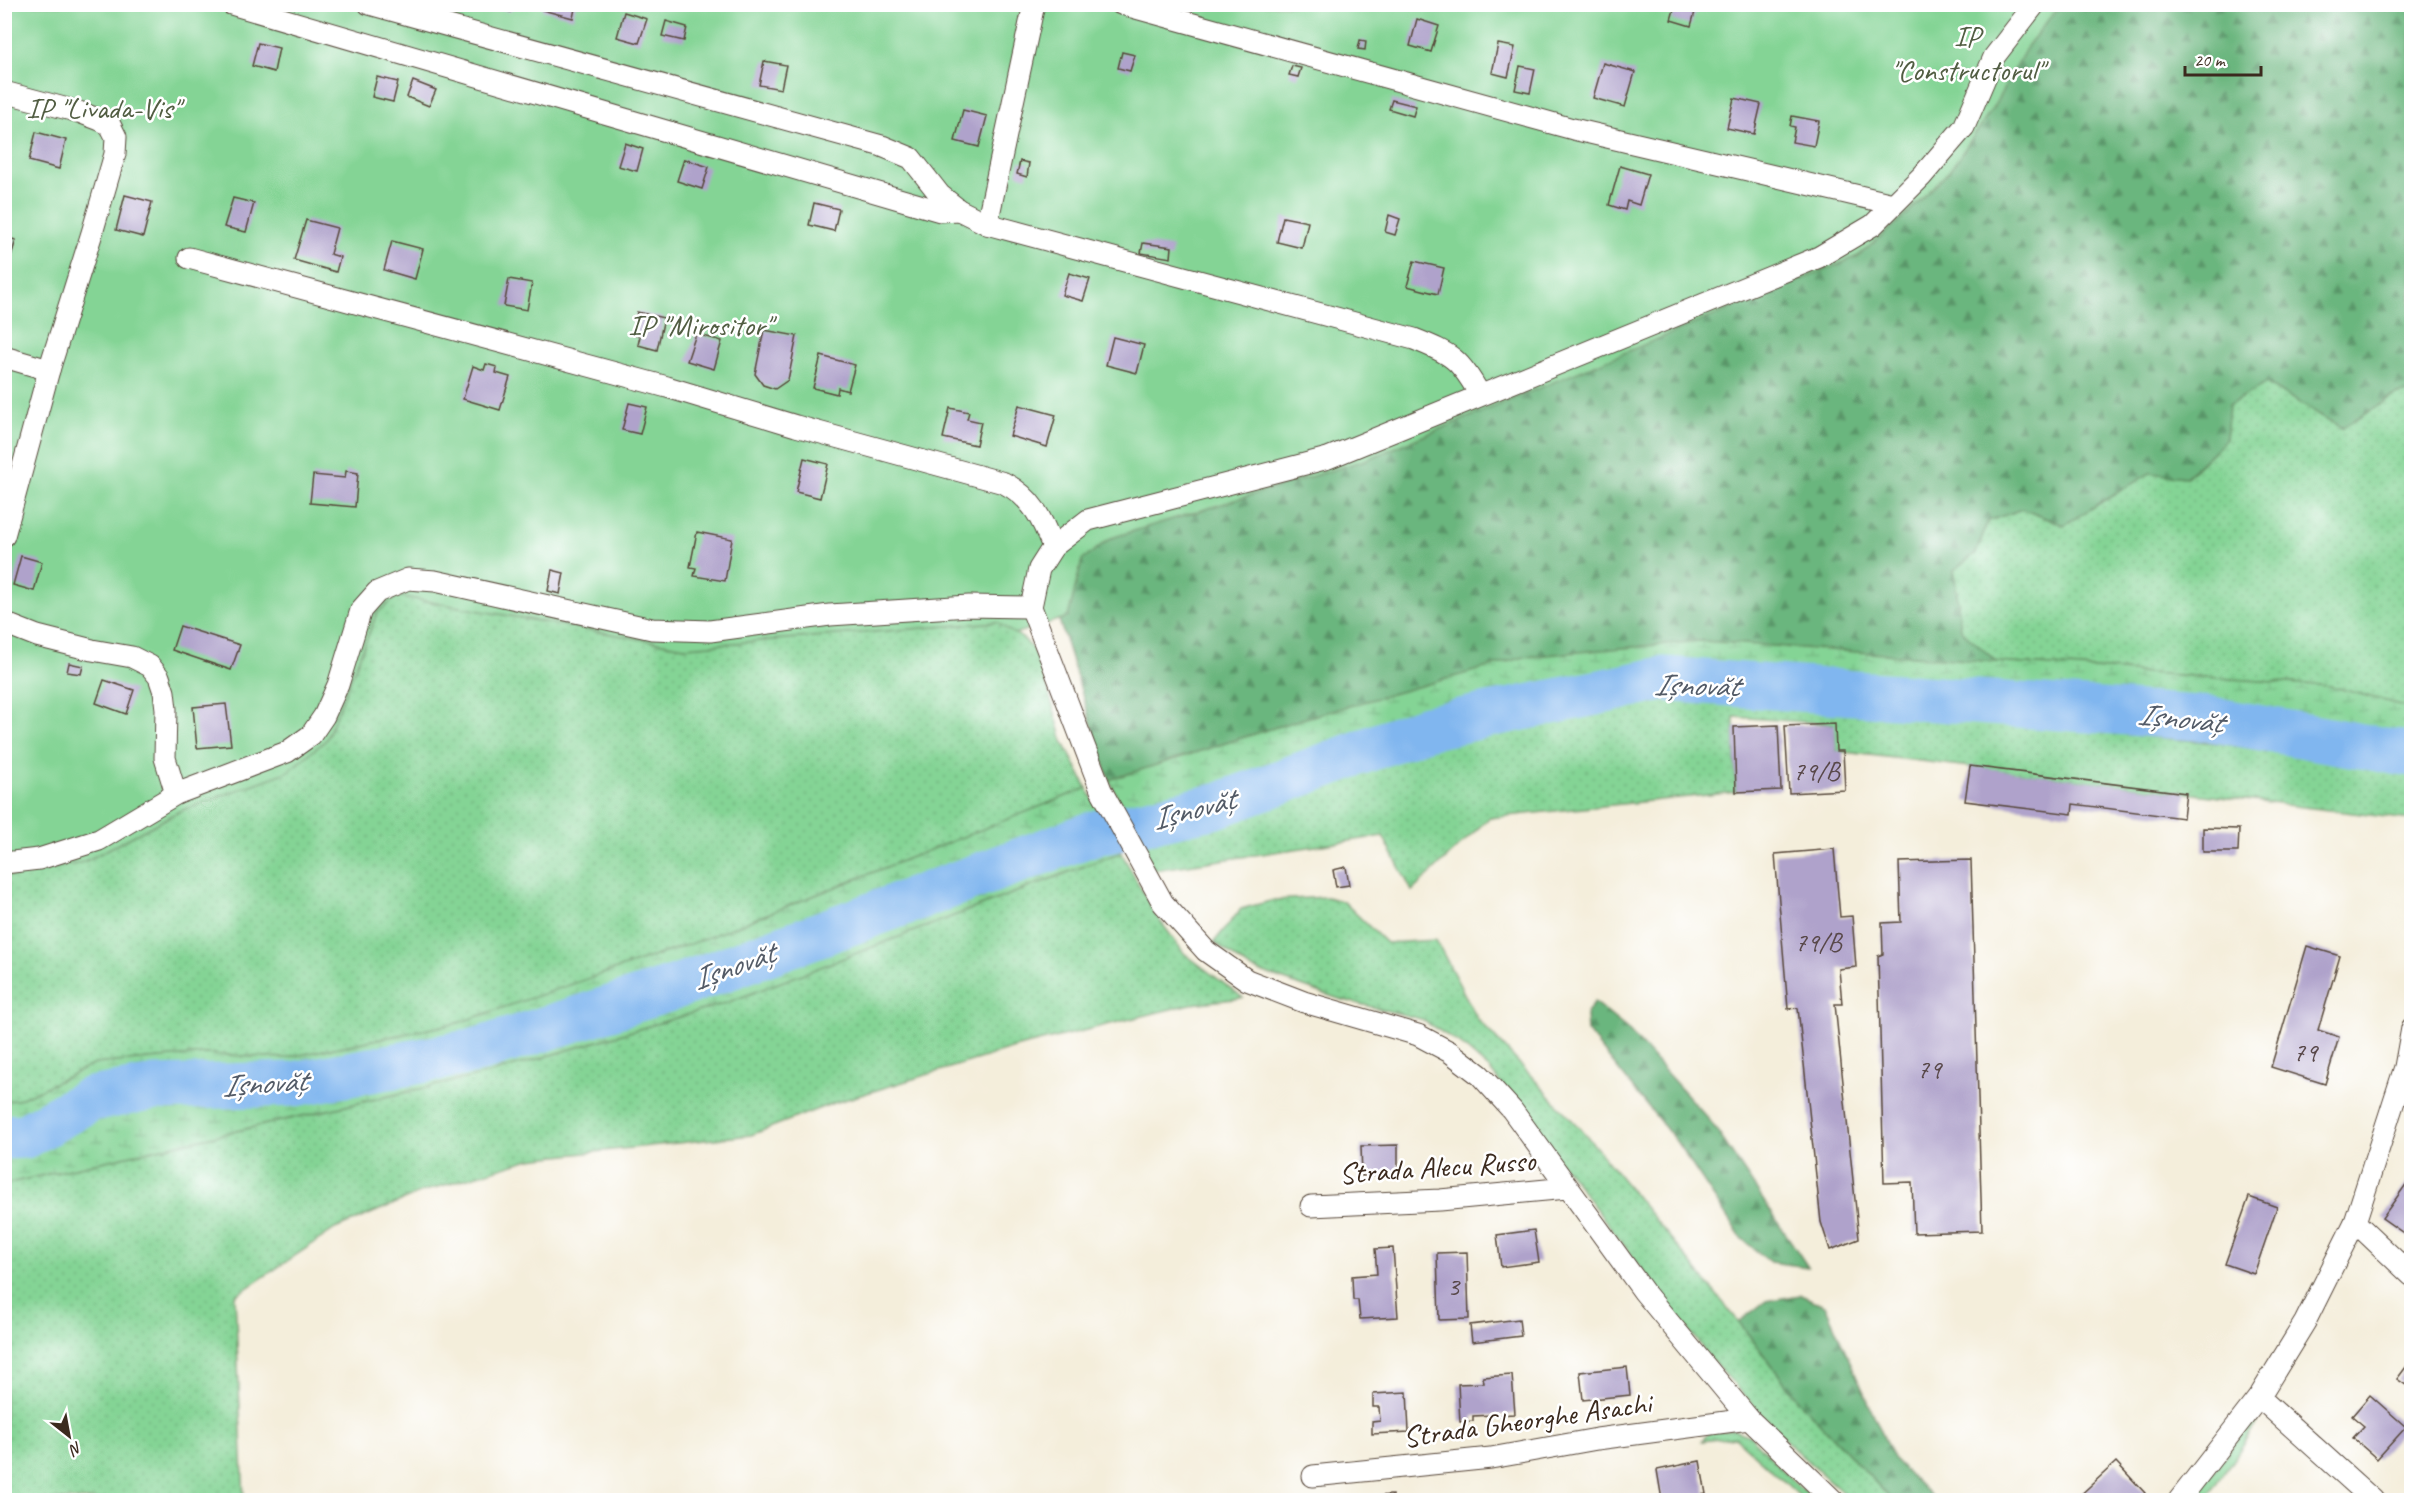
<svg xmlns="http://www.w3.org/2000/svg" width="2416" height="1505" viewBox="0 0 2416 1505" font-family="Caveat,sans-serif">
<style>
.grass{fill:url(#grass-dots);stroke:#607f5a;stroke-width:1.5}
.forest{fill:url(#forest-firs);stroke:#53704e;stroke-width:1.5}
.wetland{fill:url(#wetland-marsh);stroke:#607f5a;stroke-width:1.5}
.garden{fill:#84d495;stroke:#607f5a;stroke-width:1.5}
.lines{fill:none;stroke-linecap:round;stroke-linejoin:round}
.river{stroke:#80b6ef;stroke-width:45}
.building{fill:#afa2cb}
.minor-casing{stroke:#57473a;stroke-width:23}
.minor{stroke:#fff;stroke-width:21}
.labels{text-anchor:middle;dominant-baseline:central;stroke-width:5;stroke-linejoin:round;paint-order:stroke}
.number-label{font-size:27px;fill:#584849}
.park-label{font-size:30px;fill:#515d42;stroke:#fff}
.street-label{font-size:30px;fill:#3b2a1e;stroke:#fff}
.water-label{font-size:32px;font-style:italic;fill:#535b67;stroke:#fff}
</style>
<defs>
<pattern id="grass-dots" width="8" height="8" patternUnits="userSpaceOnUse" patternTransform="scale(1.5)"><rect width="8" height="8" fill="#84d495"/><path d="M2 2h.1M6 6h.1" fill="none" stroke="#73b680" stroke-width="1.8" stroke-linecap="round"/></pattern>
<pattern id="forest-firs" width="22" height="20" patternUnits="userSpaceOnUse" patternTransform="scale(1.5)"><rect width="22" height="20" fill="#6bb67e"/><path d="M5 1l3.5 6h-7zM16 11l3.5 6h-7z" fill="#599467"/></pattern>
<pattern id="wetland-marsh" width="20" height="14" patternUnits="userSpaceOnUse" patternTransform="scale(1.5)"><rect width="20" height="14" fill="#84d495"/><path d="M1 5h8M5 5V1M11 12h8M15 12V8" fill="none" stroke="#73b680"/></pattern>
</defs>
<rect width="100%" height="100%" fill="#fff"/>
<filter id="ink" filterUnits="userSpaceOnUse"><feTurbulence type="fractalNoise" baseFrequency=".0167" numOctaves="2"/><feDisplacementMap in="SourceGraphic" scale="12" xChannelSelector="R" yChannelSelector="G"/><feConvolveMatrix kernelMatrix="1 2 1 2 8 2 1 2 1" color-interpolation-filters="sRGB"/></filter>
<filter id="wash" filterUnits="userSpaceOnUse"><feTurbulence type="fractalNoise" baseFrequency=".008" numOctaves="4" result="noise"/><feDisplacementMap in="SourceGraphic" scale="24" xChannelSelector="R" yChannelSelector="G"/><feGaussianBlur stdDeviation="1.35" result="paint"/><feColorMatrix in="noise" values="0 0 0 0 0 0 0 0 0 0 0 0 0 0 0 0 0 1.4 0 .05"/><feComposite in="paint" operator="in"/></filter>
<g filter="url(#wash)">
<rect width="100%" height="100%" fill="#f4eedb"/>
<!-- grass -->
<g class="grass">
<polygon points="2266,383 2342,428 2397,394 2411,392 2411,708 2330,686 1997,662 1960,630 1954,569 1976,553 1988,521 2022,509 2064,525 2150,472 2187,477 2226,439 2228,405"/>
<polygon points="397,596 685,647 998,622 1025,640 1033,650 1045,679 1063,741 1087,788 699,941 458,1023 285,1058 205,1054 95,1064 18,1100 5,1101 5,877 84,862 180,811 326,740 377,613"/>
<polygon points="1662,695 1861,710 2219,743 2411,774 2411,820 1836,751 1834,724 1734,717 1736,792 1489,818 1412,891 1383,836 1154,870 1140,844 1229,817 1435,737"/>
<polygon points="1121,852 1155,914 1184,953 1243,998 1191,1004 1018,1047 831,1104 751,1135 530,1159 422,1192 335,1229 235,1296 244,1500 5,1500 4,1184 494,1072 726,1003"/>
<polygon points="1327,897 1344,902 1386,943 1436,940 1477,1018 1586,1135 1739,1322 1797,1399 1892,1500 1851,1500 1793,1448 1710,1358 1490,1070 1459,1043 1421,1019 1339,999 1249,968 1214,942 1241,909 1274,900"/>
<polygon points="1733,1430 1750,1436 1792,1480 1815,1500 1804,1500 1735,1437 1702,1441 1709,1432"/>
</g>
<!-- forest -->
<g class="forest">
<polygon points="2060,5 2411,5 2411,392 2397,394 2342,428 2266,383 2229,405 2226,439 2186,477 2150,473 2064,525 2022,509 1988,521 1976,553 1954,570 1961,630 1997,662 1701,641 1525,657 1299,720 1109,780 1059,620 1068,617 1082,560 1111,538 1365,460 1858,256 1906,215 1950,170 1991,111 2028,45"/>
<polygon points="1594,1002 1626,1028 1711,1122 1808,1267 1770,1262 1741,1238 1676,1141 1587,1031 1586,1015"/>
<polygon points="1800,1295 1825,1305 1893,1458 1935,1500 1892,1500 1797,1399 1739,1322 1766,1301"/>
</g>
<!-- wetland -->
<g class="wetland">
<polygon points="1701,641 2330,686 2411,708 2411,774 2219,743 1861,710 1662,695 1435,737 1229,817 1140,844 1109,780 1299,720 1525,657"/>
<polygon points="1087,788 1121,852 726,1003 494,1072 5,1184 5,1101 18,1100 95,1064 205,1054 285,1058 458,1023 699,941"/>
</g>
<!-- garden -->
<g class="garden">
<polygon points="1001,4 1018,9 1020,5 2060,5 2028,45 1991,111 1950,170 1906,215 1858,256 1365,460 1111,538 1082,560 1068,617 1014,634 997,622 685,647 398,596 377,613 326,740 287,772 180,811 84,862 5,877 5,5"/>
<polygon points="2253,1420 2259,1421 2206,1500 2190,1500"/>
</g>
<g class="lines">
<!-- river -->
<polyline class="river" points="4,1137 25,1136 91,1099 155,1088 294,1084 475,1051 673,988 1094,833 1216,806 1426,728 1663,679 2211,719 2412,755"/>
</g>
<g id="blocks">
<!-- building -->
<g class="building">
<polygon points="492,4 513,4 511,12 491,7"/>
<polygon points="543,4 576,4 573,18 542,10"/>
<polygon points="1675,6 1695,12 1691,26 1671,20"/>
<polygon points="624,12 647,19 639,43 617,37"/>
<polygon points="1417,19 1439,26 1431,52 1410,46"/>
<polygon points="666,21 687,27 684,41 662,36"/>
<polygon points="1360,40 1366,41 1365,50 1358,49"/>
<polygon points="258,43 279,48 274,72 252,66"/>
<polygon points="1498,44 1515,47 1508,77 1492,73"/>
<polygon points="1122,52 1135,55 1130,71 1118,68"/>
<polygon points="764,61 786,65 781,89 759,85"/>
<polygon points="1603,63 1635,72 1625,107 1593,98"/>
<polygon points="1292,66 1301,68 1298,77 1289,75"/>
<polygon points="1520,66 1535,69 1530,93 1515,90"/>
<polygon points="377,77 398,82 393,102 372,97"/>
<polygon points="413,81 436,90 429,106 407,97"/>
<polygon points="1734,98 1761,104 1754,134 1727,128"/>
<polygon points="1392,100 1416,106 1413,116 1389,109"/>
<polygon points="963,110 987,116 979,147 955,141"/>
<polygon points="1792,116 1819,121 1814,146 1792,142 1795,127 1790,126"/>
<polygon points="36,132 66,140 59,169 29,161"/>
<polygon points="625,143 643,149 637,171 618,166"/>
<polygon points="684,159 709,167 702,189 677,181"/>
<polygon points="1020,161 1029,163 1027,177 1017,174"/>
<polygon points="1620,166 1648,174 1639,205 1627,201 1625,210 1609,205"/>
<polygon points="125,195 152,202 143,237 116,230"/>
<polygon points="233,198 254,203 246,232 224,227"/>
<polygon points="814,203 839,209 834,231 809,225"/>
<polygon points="1389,215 1400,219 1395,235 1385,232"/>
<polygon points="1283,217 1308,222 1302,248 1277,242"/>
<polygon points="306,220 337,228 330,254 340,257 336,272 294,260"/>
<polygon points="4,237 16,240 11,256 4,254"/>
<polygon points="392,241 423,249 415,279 384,270"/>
<polygon points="1143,243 1172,247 1171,258 1141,253"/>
<polygon points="1414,261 1444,268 1438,294 1407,286"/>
<polygon points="1069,273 1090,279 1083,301 1062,295"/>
<polygon points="509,279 532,283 527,310 504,306"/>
<polygon points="637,312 664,318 657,350 638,345 640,336 632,334"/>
<polygon points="764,330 797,336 788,380 775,389 763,385 755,374"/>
<polygon points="696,334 722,341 714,369 687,361"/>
<polygon points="1113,337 1144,345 1137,373 1106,365"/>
<polygon points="821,356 855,365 848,391 838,388 837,394 813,388"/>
<polygon points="486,364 497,367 496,373 510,377 500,410 463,399 473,366 484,370"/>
<polygon points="629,403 647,407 640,434 622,430"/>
<polygon points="1019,405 1056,415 1047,447 1010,436"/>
<polygon points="950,408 969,412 967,419 981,422 976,445 943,438"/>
<polygon points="804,458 828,464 820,498 796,492"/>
<polygon points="346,471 358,473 355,507 310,503 313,475 345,478"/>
<polygon points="697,532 732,539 725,581 694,576 696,568 690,567"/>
<polygon points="21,556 42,562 34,591 13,585"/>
<polygon points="552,570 564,573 560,594 548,591"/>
<polygon points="180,626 240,645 231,670 172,650"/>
<polygon points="69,663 83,666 81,674 67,672"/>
<polygon points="104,680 134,690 126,714 96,703"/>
<polygon points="226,704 231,745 197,748 193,707"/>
<polygon points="1835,724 1836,751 1843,751 1845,790 1789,793 1785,726"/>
<polygon points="1778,725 1781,790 1736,792 1734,727"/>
<polygon points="1970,766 2186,793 2183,818 2073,804 2072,814 1965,801"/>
<polygon points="2203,828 2239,829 2238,852 2203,852"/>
<polygon points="1834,849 1840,917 1852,916 1856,967 1839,969 1842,1004 1835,1004 1859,1239 1830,1250 1821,1222 1798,1008 1788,1009 1775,854"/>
<polygon points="1971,860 1982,1231 1914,1233 1912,1182 1884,1183 1878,956 1883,954 1882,923 1901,922 1899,862"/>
<polygon points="1346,867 1349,885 1336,887 1333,870"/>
<polygon points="2307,946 2340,956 2318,1030 2339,1037 2325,1084 2271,1067"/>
<polygon points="1398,1145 1398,1175 1362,1176 1361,1146"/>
<polygon points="2412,1176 2412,1239 2382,1218"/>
<polygon points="2249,1197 2277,1207 2254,1274 2225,1264"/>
<polygon points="1534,1230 1539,1262 1501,1267 1497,1235"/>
<polygon points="1393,1248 1398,1317 1360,1319 1358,1300 1353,1300 1352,1276 1377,1274 1375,1249"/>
<polygon points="1467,1252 1469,1319 1439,1320 1437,1253"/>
<polygon points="1519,1319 1521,1336 1472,1342 1470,1325"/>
<polygon points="2412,1359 2412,1389 2397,1379"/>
<polygon points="1627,1367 1630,1395 1583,1400 1580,1372"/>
<polygon points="1512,1375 1515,1414 1473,1416 1473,1421 1460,1422 1458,1384 1484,1383 1483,1377"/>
<polygon points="1407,1392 1409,1432 1372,1434 1372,1422 1380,1421 1379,1407 1373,1407 1373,1394"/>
<polygon points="2370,1395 2406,1427 2377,1459 2353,1438 2364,1426 2352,1416"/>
<polygon points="1700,1461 1706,1494 1662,1500 1657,1470"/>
<polygon points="2116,1462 2145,1493 2138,1500 2075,1500"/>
<polygon points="1392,1495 1393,1500 1361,1500 1361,1497"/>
<polygon points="1596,1495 1597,1500 1575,1500 1574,1498"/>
</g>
</g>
</g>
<g filter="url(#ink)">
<use href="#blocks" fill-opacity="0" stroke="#57473a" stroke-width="1.5"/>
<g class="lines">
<!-- minor casing -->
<g class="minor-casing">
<g id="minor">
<polyline points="231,4 940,211 959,210"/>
<path d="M369 4 882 146 911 158 940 195 959 210 987 224 1414 339C1452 354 1460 359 1480 395"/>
<polyline points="1121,4 1573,129 1893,204"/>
<polyline points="4,92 79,112 100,120 110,125 116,137 115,154 92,233 49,370 4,536"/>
<polyline points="987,224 1034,4"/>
<path d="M189 258 667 387 796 426 1004 483C1032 497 1042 519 1053 547"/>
<polyline points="4,357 49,370"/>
<polyline points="4,623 37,636 92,650 132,657 150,666 159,677 164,692 166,709 165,758 176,794"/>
<polyline points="4,863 39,859 99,840 176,794 287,752 311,735 324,716 338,685 361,610 377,592 408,579 435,581 652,629 710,631 830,615 969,606 1031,607"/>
<polyline points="1311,1206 1440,1200 1567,1188"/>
<polyline points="2355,1222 2412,1276"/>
<polyline points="2259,1397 2373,1500"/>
<polyline points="1313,1476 1491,1458 1597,1439 1749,1419"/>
<polyline points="1833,1500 1749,1419 1644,1292 1512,1110 1480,1075 1450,1052 1418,1035 1304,1002 1247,980 1206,951 1163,903 1101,790 1031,607 1039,569 1053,547 1088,520 1328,458 1819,257 1873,225 1922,176 1964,127 1994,57 2035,4"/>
<polyline points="2179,1500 2259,1397 2305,1322 2355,1222 2405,1067 2412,1028"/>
</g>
</g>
<!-- minor -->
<use href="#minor" class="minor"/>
</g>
</g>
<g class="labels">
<!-- number labels -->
<g class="number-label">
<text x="1816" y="771">79/B</text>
<text x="1818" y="942">79/B</text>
<text x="2305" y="1052">79</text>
<text x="1929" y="1069">79</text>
<text x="1453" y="1286">3</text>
</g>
<!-- park labels -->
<g class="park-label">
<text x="1967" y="36">IP<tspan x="1967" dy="34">"Constructorul"</tspan></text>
<text x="103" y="108">IP "Livada-Vis"</text>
<text x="700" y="325">IP "Mirositor"</text>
</g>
<!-- street labels -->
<g class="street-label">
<text transform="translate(1437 1167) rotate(-4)">Strada Alecu Russo</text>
<text transform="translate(1527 1420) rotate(-8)">Strada Gheorghe Asachi</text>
</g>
<!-- water labels -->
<g class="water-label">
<text transform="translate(1696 685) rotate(1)">Ișnovăț</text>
<text transform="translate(2180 718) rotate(6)">Ișnovăț</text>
<text transform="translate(1193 809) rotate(-15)">Ișnovăț</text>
<text transform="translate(733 966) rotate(-20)">Ișnovăț</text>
<text transform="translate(264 1083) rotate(-4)">Ișnovăț</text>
</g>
</g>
<!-- margin -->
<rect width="2416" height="1505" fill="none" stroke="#fff" stroke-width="24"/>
<!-- north arrow -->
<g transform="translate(69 1436) rotate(149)" stroke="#ffffff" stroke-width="4.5" paint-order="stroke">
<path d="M0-4.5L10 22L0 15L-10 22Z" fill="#3b2a1e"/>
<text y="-9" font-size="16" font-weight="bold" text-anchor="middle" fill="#3b2a1e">N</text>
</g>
<!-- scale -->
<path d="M2185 66v9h76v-9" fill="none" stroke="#3b2a1e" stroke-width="3"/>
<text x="2194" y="66" font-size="18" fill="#3b2a1e" stroke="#ffffff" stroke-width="4.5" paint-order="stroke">20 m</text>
</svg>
